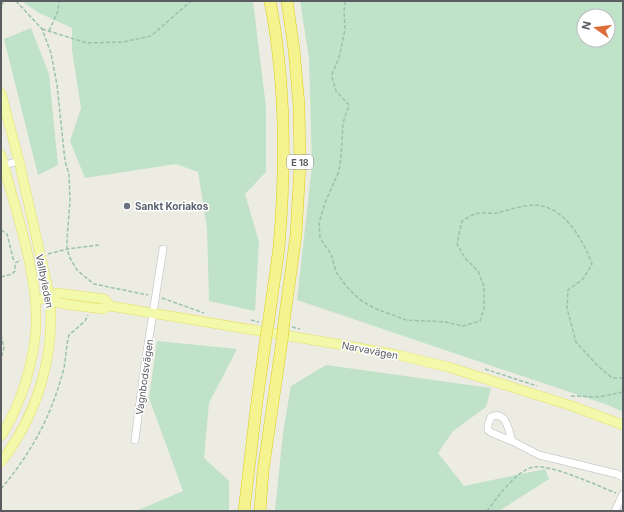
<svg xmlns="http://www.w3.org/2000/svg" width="624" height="512" viewBox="0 0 624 512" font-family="Inter,sans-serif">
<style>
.green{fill:#c0e2c8;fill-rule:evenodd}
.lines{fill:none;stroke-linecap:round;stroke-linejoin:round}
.minor-casing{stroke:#b9bac0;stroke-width:8}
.major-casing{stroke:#e6e161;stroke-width:10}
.highway-casing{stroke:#ddce11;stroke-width:12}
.path{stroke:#9ac2af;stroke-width:1.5;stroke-dasharray:4 2;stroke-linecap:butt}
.minor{stroke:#fff;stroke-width:7}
.major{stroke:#f3f9aa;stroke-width:9}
.highway{stroke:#f5f390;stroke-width:11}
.highway-bridge-casing{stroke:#ddce11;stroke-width:12;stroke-linecap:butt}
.highway-bridge{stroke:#f5f390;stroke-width:11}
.worship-dot{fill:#6b7280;stroke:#fff;stroke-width:1.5}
.labels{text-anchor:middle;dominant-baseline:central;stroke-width:3;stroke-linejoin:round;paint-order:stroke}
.shield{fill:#fff;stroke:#8c8d91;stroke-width:1}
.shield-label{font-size:9px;font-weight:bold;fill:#5a5c62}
.worship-label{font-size:10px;font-weight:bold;fill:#5b616d;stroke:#fff;text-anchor:start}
.street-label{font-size:10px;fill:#5a5c62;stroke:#fff}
</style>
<rect width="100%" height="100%" fill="#ecece2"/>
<!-- green -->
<g class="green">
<polygon points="22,1 253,1 266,107 266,172 245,194 259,242 255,311 209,301 207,228 198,172 176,164 85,178 70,141 81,108 72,50 72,28 37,12"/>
<path d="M300 1H623V412L608 405 297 300 312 165 309 58ZM584 16H608V40H584Z"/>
<polygon points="31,28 49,74 58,165 38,175 4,39"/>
<polygon points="157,341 237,349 209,403 204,458 229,481 229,511 136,511 183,491 149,398"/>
<polygon points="326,365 491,388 486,407 453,431 438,453 464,486 545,469 549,479 499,511 275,511 283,433 291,386"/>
</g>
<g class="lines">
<!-- minor casing -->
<g class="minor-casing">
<g id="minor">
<polyline points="1,166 19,161"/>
<polyline points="135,440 144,370 163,249"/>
<path d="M512 441C509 431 506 410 491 417L488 425V430L492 433 512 441 539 455 617 474 623 477"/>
<polyline points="615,511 623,494"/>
</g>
</g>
<!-- major casing -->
<g class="major-casing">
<g id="major">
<path d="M1 93 19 161 50 298C55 357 37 415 1 462"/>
<path d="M1 155C14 206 37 269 36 321 36 343 31 364 25 384 19 402 12 420 1 436"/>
<polyline points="50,298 59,303 71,305 103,309 110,306 343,345 398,355 448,367 572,406 623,425"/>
<polyline points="35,300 50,298 57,293 104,299 110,306"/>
</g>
</g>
<!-- highway casing -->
<g class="highway-casing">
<g id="highway">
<path d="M269 319C272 295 276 271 279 247 286 165 286 82 270 1"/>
<polyline points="284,322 296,235 300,166 299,105 294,50 287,1"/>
<polyline points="244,511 256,409 266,337"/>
<polyline points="260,511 263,471 282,341"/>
</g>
</g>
<!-- path -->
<g class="path">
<polyline points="16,1 42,29 51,53 57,85 65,161 69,174 70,200 67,239 67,249 70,258 77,270 84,276 94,284 148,295"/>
<path d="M345 1 344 11 345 29 339 58 332 74V77L336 91 349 105 343 123 341 157 339 171 325 203 319 223 320 238 331 254 336 272 347 287 359 299 374 308 406 320 445 322 463 326 480 321 484 308V286L478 271 465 258 457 244 462 221C466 219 471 215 475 214 482 212 490 214 497 213 509 210 523 205 536 205 565 207 583 240 592 264L583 279 568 290 567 308 576 342 598 366 612 378H623"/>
<polyline points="1,11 3,1"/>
<polyline points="42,29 87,43 123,42 151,36 191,1"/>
<polyline points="49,31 58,11 59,1"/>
<polyline points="1,230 7,234 14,262"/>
<polyline points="48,254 67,249 100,245"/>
<polyline points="1,277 12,274 15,271 15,263 21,260"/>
<polyline points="162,298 204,313"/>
<polyline points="251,320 259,322"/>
<polyline points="292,327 300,329"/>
<polyline points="1,335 4,347 1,360"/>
<polyline points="485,369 537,386"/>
<polyline points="571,396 599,397 623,392"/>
<path d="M1 489C33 450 51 417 64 368 66 357 66 346 69 335L85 321 88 315"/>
<path d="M487 511C497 498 516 470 534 467 551 464 598 486 616 493"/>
</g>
<!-- minor -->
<use href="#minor" class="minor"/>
<!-- major -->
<use href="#major" class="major"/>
<!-- highway -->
<use href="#highway" class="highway"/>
<!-- highway-bridge casing -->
<g class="highway-bridge-casing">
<g id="highway-bridge">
<polyline points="266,337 269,319"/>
<polyline points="282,341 284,322"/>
</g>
</g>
<!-- highway-bridge -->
<use href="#highway-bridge" class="highway-bridge"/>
</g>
<!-- markers -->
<circle class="worship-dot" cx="127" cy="206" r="4"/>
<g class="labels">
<!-- shield labels -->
<rect class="shield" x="287" y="155" width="26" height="14" rx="3"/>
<g class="shield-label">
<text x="300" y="162">E 18</text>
</g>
<!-- worship labels -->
<g class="worship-label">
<text x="135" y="206">Sankt Koriakos</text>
</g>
<!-- street labels -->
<g class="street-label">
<text transform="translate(45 281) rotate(79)">Vallbyleden</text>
<text transform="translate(370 350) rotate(11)">Narvavägen</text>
<text transform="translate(144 377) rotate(-82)">Vagnbodsvägen</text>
</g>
</g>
<!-- border -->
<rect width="624" height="512" fill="none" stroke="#5a5c62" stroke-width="4"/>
<!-- north arrow -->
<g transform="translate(596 28) rotate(284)"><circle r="19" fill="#ffffff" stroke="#bdbec0"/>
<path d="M0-3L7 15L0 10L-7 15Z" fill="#dc6c38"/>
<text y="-6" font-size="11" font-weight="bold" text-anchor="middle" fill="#5a5c62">N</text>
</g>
</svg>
